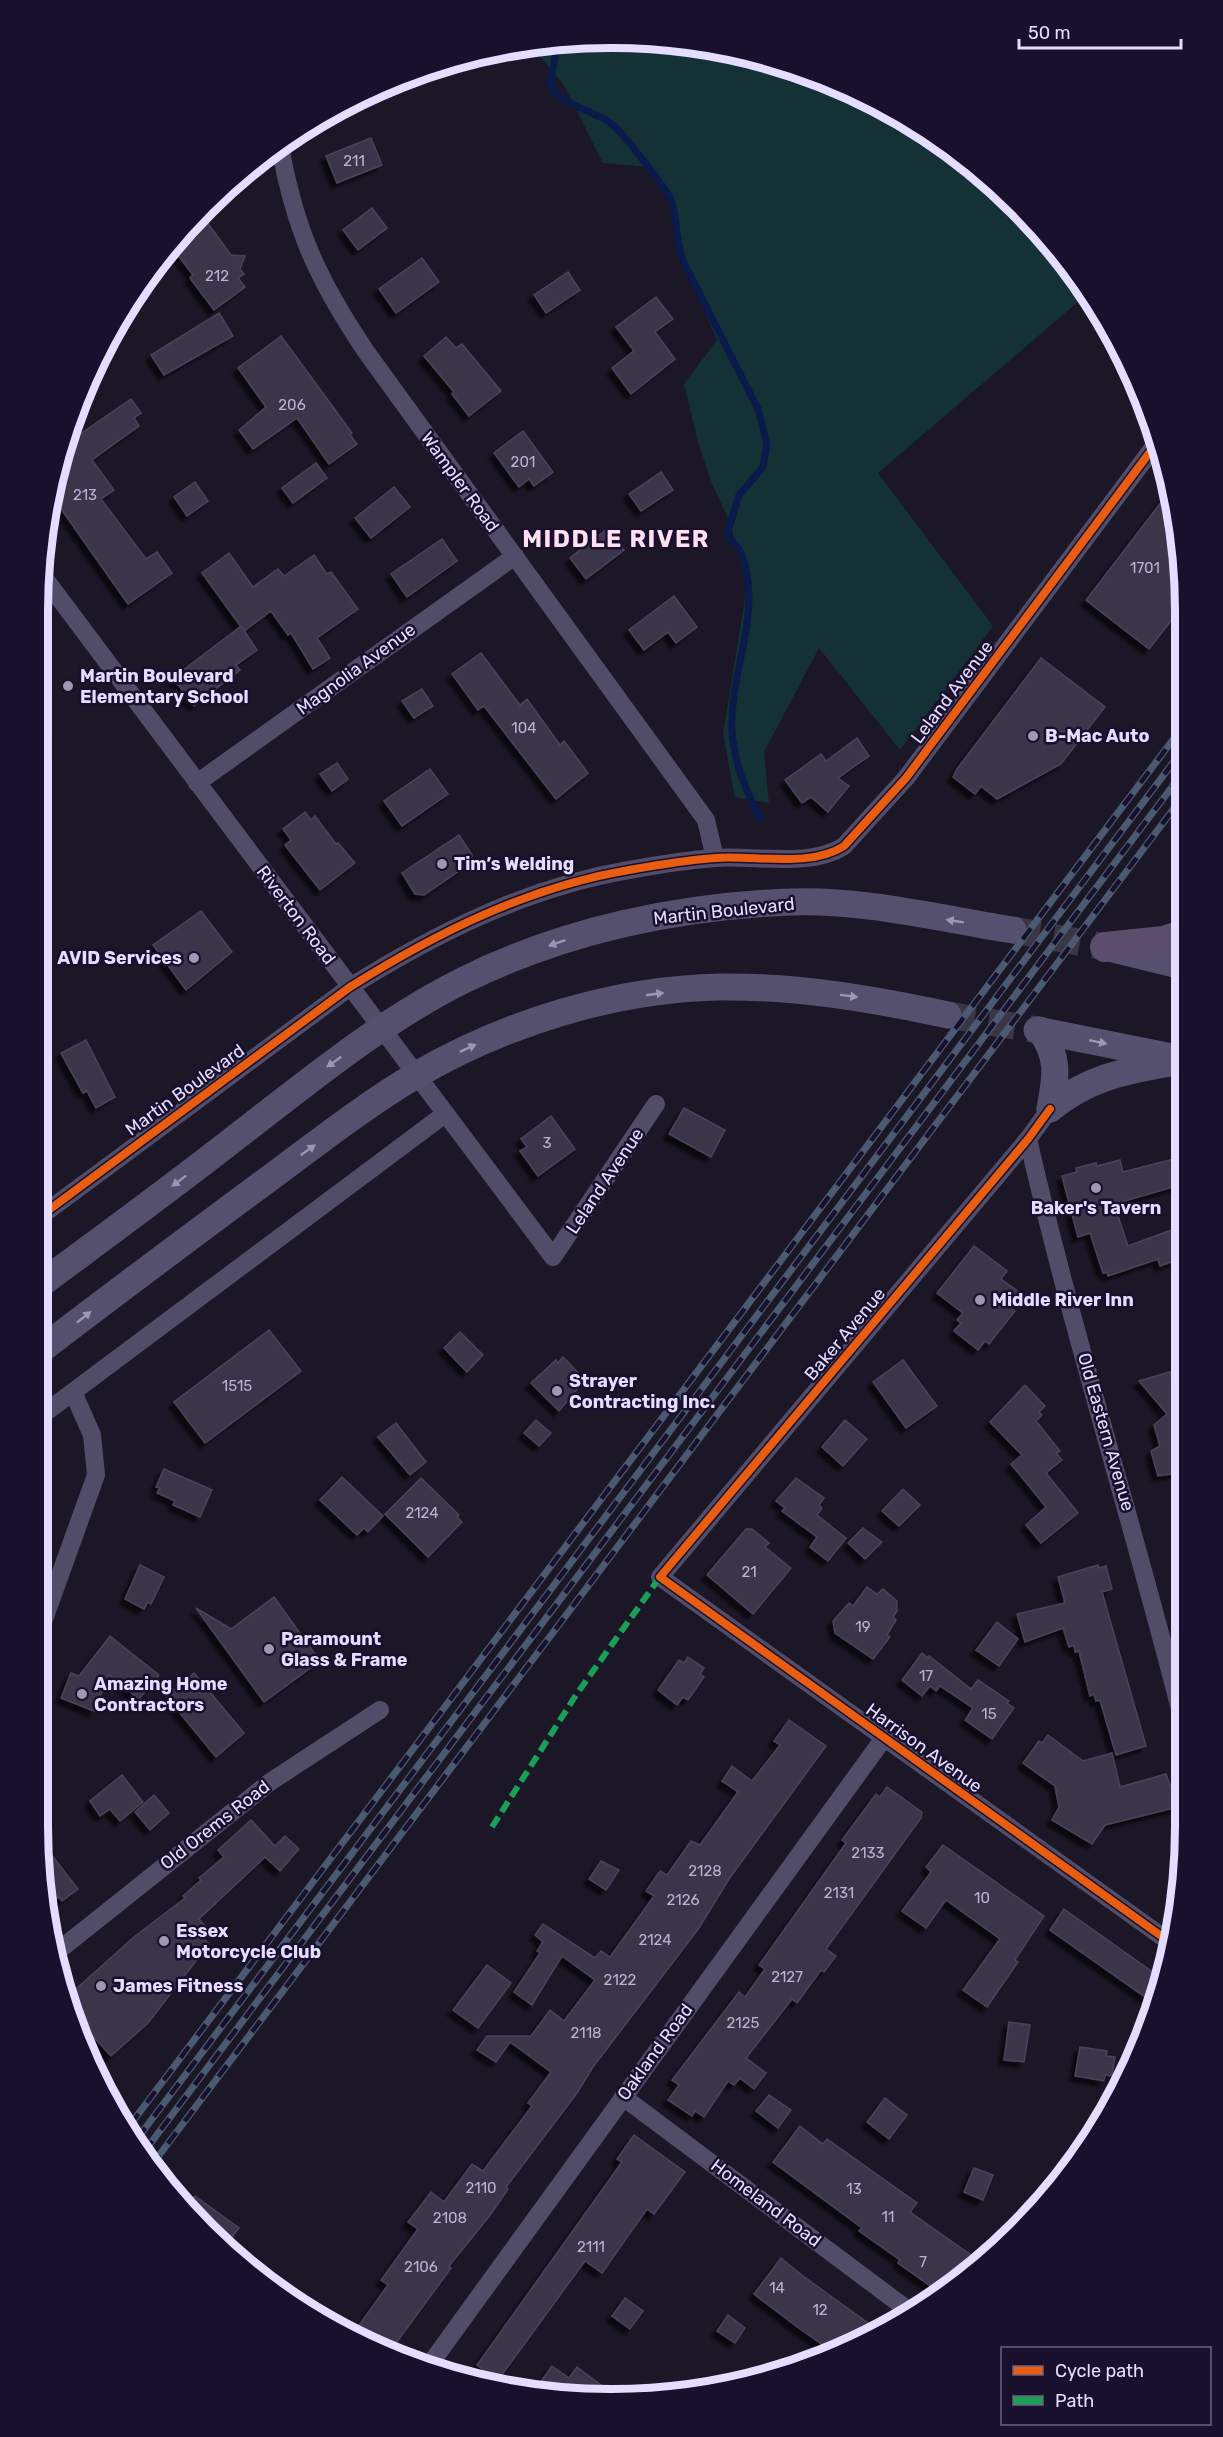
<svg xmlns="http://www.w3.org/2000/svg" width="1223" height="2437" viewBox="0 0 1223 2437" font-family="Rubik,sans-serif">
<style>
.green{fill:#143136}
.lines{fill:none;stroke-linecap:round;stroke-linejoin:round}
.stream{stroke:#0a1a4b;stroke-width:7}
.building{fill:#3b3648;stroke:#49425a;stroke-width:1.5;filter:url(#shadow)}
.secondary-tunnel{stroke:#3a3547;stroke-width:27;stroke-dasharray:27 14;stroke-linecap:butt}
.street{stroke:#514c68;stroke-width:18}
.secondary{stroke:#55506d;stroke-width:27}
.primary{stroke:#5b4d6c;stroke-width:30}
.rail-casing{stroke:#4a5a72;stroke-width:7}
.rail{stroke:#19102e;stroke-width:4.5;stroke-dasharray:14;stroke-linecap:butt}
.quiet{stroke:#1a9f57;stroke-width:6;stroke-dasharray:12 6;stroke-linecap:butt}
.cycleway-casing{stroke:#19102e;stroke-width:11}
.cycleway{stroke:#e95d12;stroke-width:8}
.oneway{fill:#9d96b6}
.poi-dot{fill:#9f98b3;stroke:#19102e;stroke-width:2}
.labels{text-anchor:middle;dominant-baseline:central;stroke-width:5;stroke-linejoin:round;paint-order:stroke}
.number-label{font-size:15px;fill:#bab3d1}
.street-label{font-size:18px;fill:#e5ddff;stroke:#19102e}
.poi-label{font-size:18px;font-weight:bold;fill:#e5ddff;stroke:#19102e;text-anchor:start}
.district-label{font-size:24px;font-weight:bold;letter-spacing:1.5px;fill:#ffdff0;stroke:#19102e}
.rim{fill:none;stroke:#e5ddff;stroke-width:8}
</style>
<defs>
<filter id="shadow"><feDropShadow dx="-5.5" dy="5.5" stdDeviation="1.5" flood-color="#0009"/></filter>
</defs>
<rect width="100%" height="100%" fill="#1c1727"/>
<!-- green -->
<polygon class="green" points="649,39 760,57 865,97 990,180 1067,262 1086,295 878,473 993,626 900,750 819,648 764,752 769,803 735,797 723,734 747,586 729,520 712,484 699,445 684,384 717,340 675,241 672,199 650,167 603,163 564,85 530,44"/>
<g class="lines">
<!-- stream -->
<g class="stream">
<path d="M558 42 550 83C554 104 597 111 613 125 623 133 669 192 672 202 677 221 676 241 683 261L758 409 767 444 763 467 739 495 727 535C731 540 739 547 741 553 764 612 729 671 732 731 734 764 746 789 760 819"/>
<polyline points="1179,1096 1182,1102"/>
</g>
</g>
<!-- building -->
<g class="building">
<polygon points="371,138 382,165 337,183 326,156"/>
<polygon points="372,208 387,228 358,250 343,230"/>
<polygon points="201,214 231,255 245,256 240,269 244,274 238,278 245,287 214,310 190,278 193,275 171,246"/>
<polygon points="422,258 439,282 396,313 379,289"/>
<polygon points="568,272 580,290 546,313 534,295"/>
<polygon points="656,297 673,319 655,332 675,359 631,394 612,368 634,351 616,327"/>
<polygon points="219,313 233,336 164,375 151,355"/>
<polygon points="281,336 352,433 350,435 357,444 329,464 297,418 253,449 239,430 266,407 238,368"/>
<polygon points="446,337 456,348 462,344 501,391 469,416 452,394 454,392 424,356"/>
<polygon points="131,399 141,413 134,418 139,426 92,460 114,490 101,499 146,559 157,552 172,573 128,604 52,496 57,463 63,446"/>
<polygon points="523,431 553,472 534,486 529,479 519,487 494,453"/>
<polygon points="316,463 327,478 293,503 282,488"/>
<polygon points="661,472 673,490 641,511 629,494"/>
<polygon points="195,482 208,501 187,516 174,497"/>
<polygon points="394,487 410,507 371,538 355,518"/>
<polygon points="1169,492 1181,536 1181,608 1149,649 1086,600"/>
<polygon points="607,529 624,550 586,579 570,558"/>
<polygon points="442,539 457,561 407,597 391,574"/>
<polygon points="229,553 253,587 278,569 284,576 314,555 327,574 331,572 358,609 317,638 330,658 313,669 291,633 288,635 271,611 244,631 202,573"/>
<polygon points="674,596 697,627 676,643 668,632 644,650 629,630"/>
<polygon points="241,626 257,650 236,665 240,670 194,706 173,678"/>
<polygon points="481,653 520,705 527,699 560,745 564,741 588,773 556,799 484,706 478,710 452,674"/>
<polygon points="1041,658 1105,707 1061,764 997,799 981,786 975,794 953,777 957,769"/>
<polygon points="422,689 433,706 414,718 402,701"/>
<polygon points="857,738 869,756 838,778 849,786 828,812 811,797 802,803 785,780 821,754 826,761"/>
<polygon points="337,763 348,779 332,791 320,774"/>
<polygon points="430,769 448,794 402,826 384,801"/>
<polygon points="305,812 311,820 315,816 336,844 338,843 355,863 320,890 285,845 291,840 283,829"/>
<polygon points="459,835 472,855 471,863 424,895 415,894 402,873"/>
<polygon points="201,911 232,952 186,990 153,945"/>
<polygon points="86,1040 115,1097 96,1108 87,1091 83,1093 61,1053"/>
<polygon points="684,1108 725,1130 711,1157 669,1134"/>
<polygon points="551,1116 575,1149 538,1176 520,1151 527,1147 521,1139"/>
<polygon points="1174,1159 1180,1185 1114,1204 1128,1246 1182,1226 1183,1258 1160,1266 1158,1259 1108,1276 1107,1272 1103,1273 1090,1233 1078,1237 1062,1176 1077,1172 1076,1168 1096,1163 1097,1166 1120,1160 1123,1172"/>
<polygon points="974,1246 1007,1271 1001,1279 1020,1293 1009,1307 1015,1311 989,1344 985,1341 978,1350 954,1331 961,1323 957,1320 963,1313 937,1293"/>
<polygon points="269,1330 301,1371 205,1443 174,1402"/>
<polygon points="460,1332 483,1355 467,1372 444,1348"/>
<polygon points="563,1357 583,1378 578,1383 580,1386 559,1411 531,1383 556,1360 558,1363"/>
<polygon points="903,1360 937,1406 906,1428 873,1382"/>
<polygon points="1170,1372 1183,1419 1183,1472 1158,1476 1151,1451 1160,1446 1154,1425 1167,1414 1139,1381"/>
<polygon points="1025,1385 1045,1406 1039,1412 1042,1415 1036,1421 1060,1451 1056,1453 1062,1460 1046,1473 1078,1513 1041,1543 1026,1525 1046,1507 1011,1464 1022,1455 990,1422"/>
<polygon points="536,1420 551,1433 539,1446 524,1433"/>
<polygon points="845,1420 867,1439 843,1466 822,1447"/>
<polygon points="396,1423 426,1462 410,1475 378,1437"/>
<polygon points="164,1469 212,1490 200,1517 173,1505 175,1501 157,1493 160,1488 156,1487"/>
<polygon points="342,1477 383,1516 368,1532 364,1528 357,1535 320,1500"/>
<polygon points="421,1478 459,1515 457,1517 462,1522 428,1557 385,1514"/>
<polygon points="796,1478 824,1498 819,1505 822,1508 817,1515 846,1538 828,1561 810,1547 817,1537 782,1511 785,1508 776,1501"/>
<polygon points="903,1489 920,1505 899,1526 882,1511"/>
<polygon points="863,1528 882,1542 865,1559 848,1543"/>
<polygon points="746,1529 752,1529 769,1543 765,1547 791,1568 753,1614 707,1575"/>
<polygon points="140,1565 164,1577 151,1604 148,1602 144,1609 125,1599"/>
<polygon points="1098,1565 1099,1568 1106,1566 1112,1589 1102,1592 1146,1746 1116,1755 1100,1700 1096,1701 1094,1694 1090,1696 1079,1651 1075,1652 1074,1645 1069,1647 1063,1628 1025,1642 1017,1614 1065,1603 1058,1577"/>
<polygon points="867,1587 877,1594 883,1589 897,1601 897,1611 893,1617 896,1620 887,1635 890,1637 873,1659 835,1633 833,1621 849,1603 853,1606"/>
<polygon points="274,1597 320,1661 264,1702 196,1608 231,1629"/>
<polygon points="997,1622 1018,1639 999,1666 976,1650"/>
<polygon points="110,1636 159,1675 139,1699 109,1675 94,1711 61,1698 71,1673 79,1676"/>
<polygon points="922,1653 928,1658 929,1656 971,1689 978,1680 1009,1701 1007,1703 1014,1708 992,1739 965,1720 973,1708 940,1686 936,1691 930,1686 922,1696 902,1680"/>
<polygon points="688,1657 704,1668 700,1674 704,1677 688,1700 683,1697 677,1705 658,1690 679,1660 684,1663"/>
<polygon points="194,1673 244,1733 216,1757 166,1696"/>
<polygon points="789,1720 826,1746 729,1879 699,1928 593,2067 577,2093 506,2187 508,2189 491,2214 449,2266 451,2268 388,2354 352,2335 388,2285 381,2280 418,2229 408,2222 431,2192 444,2202 472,2164 483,2171 532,2106 528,2103 551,2072 510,2042 496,2062 477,2050 487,2036 531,2036 550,2010 564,2021 595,1980 562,1956 532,2005 514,1992 540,1953 537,1951 543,1942 535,1935 543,1924 595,1958 601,1951 610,1957 654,1896 646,1891 660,1871 667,1875 691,1841 700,1845 738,1792 722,1781 732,1766 752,1781 780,1745 774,1741"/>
<polygon points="1048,1735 1083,1761 1112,1753 1120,1787 1166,1774 1178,1807 1105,1825 1092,1844 1052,1820 1059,1807 1055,1786 1023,1763 1039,1741 1042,1743"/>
<polygon points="122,1775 143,1802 120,1821 110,1809 100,1816 90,1801"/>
<polygon points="887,1787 922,1812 921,1818 826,1949 836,1956 824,1972 821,1970 797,2003 792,1999 746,2058 766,2073 754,2089 740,2078 734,2085 728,2081 704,2117 695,2111 692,2116 668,2100 679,2085 672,2080 739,1992 745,1997 765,1969 759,1965 846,1843 842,1840 876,1794 880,1797"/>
<polygon points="154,1795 169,1813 150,1830 135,1812"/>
<polygon points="251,1820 275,1846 285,1836 299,1849 280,1871 265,1857 199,1919 211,1933 204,1939 209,1944 148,2023 111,2056 91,2034 84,2040 68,2010 66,1998 134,1937 185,1898 183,1896 201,1880 199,1878 224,1857 218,1850"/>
<polygon points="40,1840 78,1889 62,1901 59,1897 50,1904"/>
<polygon points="943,1845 1044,1916 1015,1960 1018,1962 987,2007 963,1990 1000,1939 946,1900 926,1928 902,1911 931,1872 926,1867"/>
<polygon points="601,1861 619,1870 606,1890 589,1879"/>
<polygon points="1064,1909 1164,1980 1155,2004 1050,1930"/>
<polygon points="487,1965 511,1983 478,2028 453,2010"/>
<polygon points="1009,2022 1030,2025 1024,2062 1004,2060"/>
<polygon points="1080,2047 1107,2051 1106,2056 1115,2057 1112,2076 1105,2075 1104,2081 1075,2076"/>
<polygon points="769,2095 791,2110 778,2128 756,2111"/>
<polygon points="885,2098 907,2115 889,2139 867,2122"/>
<polygon points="800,2126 823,2144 827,2139 917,2203 910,2212 978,2260 936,2290 898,2263 900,2260 859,2231 862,2228 773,2162"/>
<polygon points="634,2135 685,2172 654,2214 647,2209 602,2273 585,2261 498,2380 477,2365 622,2162 617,2159"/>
<polygon points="974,2168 993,2175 983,2200 964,2192"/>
<polygon points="195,2196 239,2228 228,2242 188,2205"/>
<polygon points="781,2258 803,2276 879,2331 866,2340 831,2351 796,2326 754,2294"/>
<polygon points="625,2298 643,2311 630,2329 612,2316"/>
<polygon points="728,2315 745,2328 735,2343 717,2331"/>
<polygon points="552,2366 569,2378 577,2367 610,2392 557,2390 542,2380"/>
</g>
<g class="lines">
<!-- secondary-tunnel -->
<g class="secondary-tunnel">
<polyline points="1013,930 1100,946"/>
<polyline points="948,1015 1037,1030"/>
</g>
<!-- street -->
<g class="street">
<path d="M280 146C295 231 319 282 367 353L706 820 715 858"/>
<polyline points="39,571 553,1257 656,1104"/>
<polyline points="197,783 515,556"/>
<polyline points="1050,1109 1028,1139 660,1577 1171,1943"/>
<path d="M1028 1139C1073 1336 1135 1529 1184 1725"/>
<path d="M38 1218 350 987C436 933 528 887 629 870 657 865 686 860 715 858 754 855 811 868 844 846L906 778 1156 444"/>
<polyline points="38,1418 445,1114"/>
<polyline points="38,1636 96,1475 92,1435 73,1392"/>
<polyline points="58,1951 270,1782 380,1710"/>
<polyline points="623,2097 908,2310"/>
<polyline points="428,2367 884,1738"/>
</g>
<!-- secondary -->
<g class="secondary">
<polyline points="1113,949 1182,966"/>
<polyline points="1037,1030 1182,1059"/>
<path d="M1040 1030C1060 1058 1056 1076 1050 1109"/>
<path d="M1050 1109C1087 1078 1124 1071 1171 1063"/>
<path d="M38 1286C104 1237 170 1189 235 1138 308 1082 381 1021 464 980 565 930 679 906 791 902 861 899 943 919 1013 930"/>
<path d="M38 1352C110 1297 182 1243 255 1189 307 1151 363 1106 418 1074 508 1022 616 989 720 987 798 986 873 999 948 1015"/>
</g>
<!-- primary -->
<polyline class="primary" points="1105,947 1164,941 1182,935"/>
<!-- rail casing -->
<g class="rail-casing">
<g id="rail">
<polyline points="130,2125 1181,729"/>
<polyline points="137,2139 1181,752"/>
<polyline points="144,2152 1181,775"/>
<polyline points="151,2166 1181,799"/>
</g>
</g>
<!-- rail -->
<use href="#rail" class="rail"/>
<!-- quiet -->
<polyline class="quiet" points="492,1827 576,1695 660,1577"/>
<!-- cycleway casing -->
<g class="cycleway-casing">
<g id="cycleway">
<polyline points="1050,1109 1028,1139 660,1577 1171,1943"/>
<path d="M38 1218 350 987C436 933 528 887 629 870 657 865 686 860 715 858 754 855 811 868 844 846L906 778 1156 444"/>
</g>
</g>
<!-- cycleway -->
<use href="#cycleway" class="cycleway"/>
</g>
<!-- one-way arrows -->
<defs><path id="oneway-solid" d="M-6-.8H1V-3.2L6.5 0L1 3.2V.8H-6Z" transform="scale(1.5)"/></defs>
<g class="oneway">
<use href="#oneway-solid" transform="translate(955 921) rotate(-171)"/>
<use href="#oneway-solid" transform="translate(557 943) rotate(161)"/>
<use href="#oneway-solid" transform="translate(655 994) rotate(-8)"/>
<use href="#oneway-solid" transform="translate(849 996) rotate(7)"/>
<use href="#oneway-solid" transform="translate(1098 1042) rotate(12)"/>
<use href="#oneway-solid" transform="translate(468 1048) rotate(-25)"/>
<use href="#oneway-solid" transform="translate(334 1062) rotate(145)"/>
<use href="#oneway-solid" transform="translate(308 1150) rotate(-36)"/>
<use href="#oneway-solid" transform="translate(179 1181) rotate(143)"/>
<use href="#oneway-solid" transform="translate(84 1317) rotate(-38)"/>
</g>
<!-- markers -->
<g class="poi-dot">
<circle cx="68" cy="686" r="6"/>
<circle cx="1033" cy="736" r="6"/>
<circle cx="442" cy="864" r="6"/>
<circle cx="194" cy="958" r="6"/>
<circle cx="1096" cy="1188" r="6"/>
<circle cx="980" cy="1300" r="6"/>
<circle cx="557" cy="1391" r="6"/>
<circle cx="269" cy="1649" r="6"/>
<circle cx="82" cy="1694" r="6"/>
<circle cx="164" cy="1941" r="6"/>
<circle cx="101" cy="1986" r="6"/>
</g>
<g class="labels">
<!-- number labels -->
<g class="number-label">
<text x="354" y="161">211</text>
<text x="217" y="276">212</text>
<text x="292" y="405">206</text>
<text x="523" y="462">201</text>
<text x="85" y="495">213</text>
<text x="1145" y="568">1701</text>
<text x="524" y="728">104</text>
<text x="547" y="1143">3</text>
<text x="237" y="1386">1515</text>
<text x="422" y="1513">2124</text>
<text x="749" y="1572">21</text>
<text x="863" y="1627">19</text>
<text x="926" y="1676">17</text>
<text x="989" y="1714">15</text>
<text x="868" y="1853">2133</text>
<text x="705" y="1871">2128</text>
<text x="839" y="1893">2131</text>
<text x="982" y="1898">10</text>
<text x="683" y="1900">2126</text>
<text x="655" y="1940">2124</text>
<text x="787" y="1977">2127</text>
<text x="620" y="1980">2122</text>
<text x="743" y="2023">2125</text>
<text x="586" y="2033">2118</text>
<text x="481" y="2188">2110</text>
<text x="854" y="2189">13</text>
<text x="888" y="2217">11</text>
<text x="450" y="2218">2108</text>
<text x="591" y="2247">2111</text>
<text x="923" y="2262">7</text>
<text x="421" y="2267">2106</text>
<text x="777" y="2288">14</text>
<text x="820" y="2310">12</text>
</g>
<!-- street labels -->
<g class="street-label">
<text transform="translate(460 482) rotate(54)">Wampler Road</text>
<text transform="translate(356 669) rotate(-36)">Magnolia Avenue</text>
<text transform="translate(952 692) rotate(-53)">Leland Avenue</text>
<text transform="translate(724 911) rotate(-6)">Martin Boulevard</text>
<text transform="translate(296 915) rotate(53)">Riverton Road</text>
<text transform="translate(185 1090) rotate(-36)">Martin Boulevard</text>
<text transform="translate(605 1181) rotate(-56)">Leland Avenue</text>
<text transform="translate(845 1334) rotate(-50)">Baker Avenue</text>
<text transform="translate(1106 1432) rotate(74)">Old Eastern Avenue</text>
<text transform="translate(924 1748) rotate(36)">Harrison Avenue</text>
<text transform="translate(215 1825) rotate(-38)">Old Orems Road</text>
<text transform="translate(655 2052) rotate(-54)">Oakland Road</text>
<text transform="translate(766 2203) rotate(37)">Homeland Road</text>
</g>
<!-- poi labels -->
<g class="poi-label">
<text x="80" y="676">Martin Boulevard<tspan x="80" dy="21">Elementary School</tspan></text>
<text x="1045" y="736">B-Mac Auto</text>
<text x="454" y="864">Tim’s Welding</text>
<text x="182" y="958" text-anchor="end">AVID Services</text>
<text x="1096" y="1208" text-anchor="middle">Baker's Tavern</text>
<text x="992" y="1300">Middle River Inn</text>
<text x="569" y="1381">Strayer<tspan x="569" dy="21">Contracting Inc.</tspan></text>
<text x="281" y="1639">Paramount<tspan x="281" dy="21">Glass &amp; Frame</tspan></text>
<text x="94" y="1684">Amazing Home<tspan x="94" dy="21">Contractors</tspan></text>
<text x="176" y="1931">Essex<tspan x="176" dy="21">Motorcycle Club</tspan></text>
<text x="113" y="1986">James Fitness</text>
</g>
<!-- district labels -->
<g class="district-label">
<text x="616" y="539">MIDDLE RIVER</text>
</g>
</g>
<!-- crop -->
<path d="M0 0H1223V2437H0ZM611 48H612A563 563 0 0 1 1175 611V1826A563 563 0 0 1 612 2389H611A563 563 0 0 1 48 1826V611A563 563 0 0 1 611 48Z" fill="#19102e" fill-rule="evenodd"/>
<path class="rim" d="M611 48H612A563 563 0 0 1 1175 611V1826A563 563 0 0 1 612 2389H611A563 563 0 0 1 48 1826V611A563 563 0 0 1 611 48Z"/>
<!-- legend -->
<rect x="1001" y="2347" width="210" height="78" fill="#19102e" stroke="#6b6282" stroke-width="1.5"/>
<rect x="1013" y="2366" width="30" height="9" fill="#e95d12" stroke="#6b6282" stroke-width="1.5"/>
<text x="1055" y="2377" font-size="18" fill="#e5ddff">Cycle path</text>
<rect x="1013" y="2396" width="30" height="9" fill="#1a9f57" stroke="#6b6282" stroke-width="1.5"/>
<text x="1055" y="2407" font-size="18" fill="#e5ddff">Path</text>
<!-- scale -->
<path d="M1019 39v9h162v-9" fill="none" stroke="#e5ddff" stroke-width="3"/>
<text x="1028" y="39" font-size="18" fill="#e5ddff" stroke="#19102e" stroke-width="4.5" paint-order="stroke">50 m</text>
</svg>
